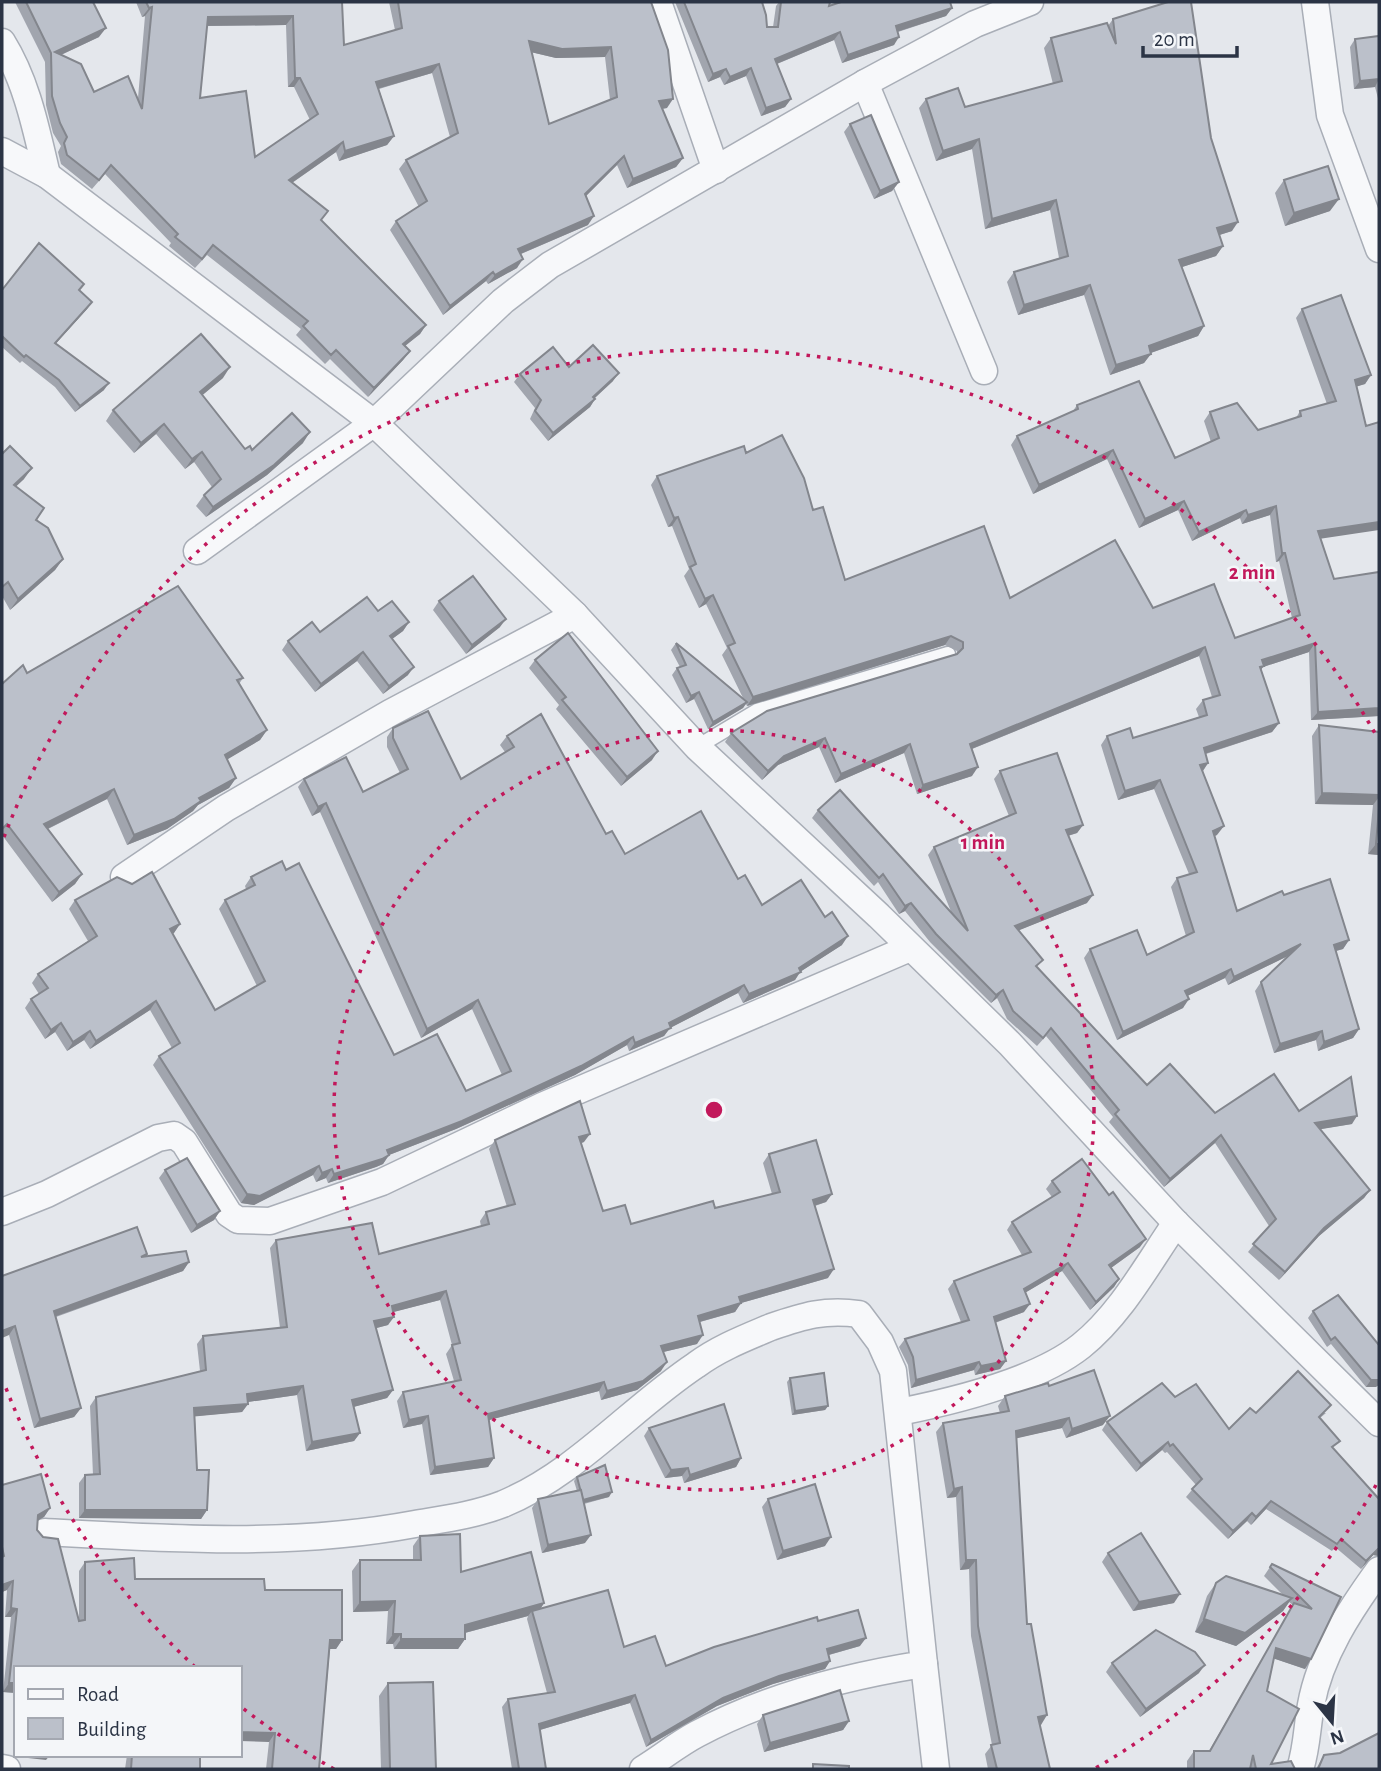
<svg xmlns="http://www.w3.org/2000/svg" width="1381" height="1771" viewBox="0 0 1381 1771" font-family="'Alegreya Sans',sans-serif">
<style>
.lines{fill:none;stroke-linecap:round;stroke-linejoin:round}
.lane-casing{stroke:#a9aeb7;stroke-width:17}
.street-casing{stroke:#a9aeb7;stroke-width:29}
.lane{stroke:#f7f8fa;stroke-width:14}
.street{stroke:#f7f8fa;stroke-width:26}
.wall{fill:#a1a5ae;fill-rule:evenodd}
.shaded-wall{fill:#83868d}
.building{fill:#bbc0ca;stroke:#83868d;stroke-width:2;fill-rule:evenodd}
.ring{fill:none;stroke:#c2185b;stroke-width:3.5;stroke-dasharray:3.5 7}
.centre{fill:#c2185b;stroke:#f4f6f9;stroke-width:3.5}
.ring-label{font-size:21px;text-anchor:middle;font-weight:bold;fill:#c2185b;stroke:#f4f6f9;stroke-width:5;stroke-linejoin:round;paint-order:stroke}
</style>
<rect width="100%" height="100%" fill="#e4e7ec"/>
<g class="lines">
<!-- lane casing -->
<g class="lane-casing">
<polyline id="lane" points="697,747 757,711 948,654"/>
</g>
<!-- street casing -->
<g class="street-casing">
<g id="street">
<polyline points="658,2 716,170"/>
<polyline points="1315,2 1330,115 1379,249"/>
<path d="M2 42C27 82 36 129 47 175"/>
<polyline points="865,83 984,371"/>
<polyline points="2,151 47,175 374,423 575,615 697,747 879,916 1010,1044 1176,1223 1379,1423"/>
<polyline points="197,551 374,423 503,301 550,265 865,83 975,24 1030,2"/>
<polyline points="124,877 226,808 390,713 575,615"/>
<polyline points="2,1212 47,1194 158,1138 174,1135 184,1142 229,1214 238,1220 270,1221 382,1182 542,1106 910,948"/>
<path d="M899 1412C954 1401 1037 1381 1081 1346 1121 1314 1147 1265 1176 1223"/>
<path d="M45 1532C170 1539 292 1547 415 1524 444 1519 475 1515 503 1504 577 1473 630 1409 696 1365 719 1348 745 1338 771 1327 803 1316 825 1309 859 1314L880 1342 893 1371 924 1664C847 1676 766 1697 697 1734 678 1744 661 1758 643 1769"/>
<polyline points="924,1664 936,1769"/>
<polyline points="2,1768 7,1769"/>
<path d="M1300 1769C1307 1748 1307 1726 1311 1705 1320 1655 1350 1610 1379 1570"/>
</g>
</g>
<!-- lane -->
<use href="#lane" class="lane"/>
<!-- street -->
<use href="#street" class="street"/>
</g>
<!-- wall -->
<g class="wall">
<path d="M15 2H93L99 37 61 55 94 92 138 98 145 16 142 17 136 2H342L344 45 395 30 389 2H651L667 108 662 109 683 158 676 167 627 188 617 165 586 196 588 225 521 254 517 268 488 284 486 281 443 315 390 230 396 221 419 207 399 169 406 160 450 137 432 73 379 89 394 136 387 145 339 161 336 152 292 183 321 221 426 325 420 334 405 346 410 351 403 360 368 397 330 359 325 364 296 335 301 329 207 255 195 268 169 246 171 243 105 174 92 189 61 164 58 152 61 146 53 133 46 105 45 62ZM286 25 288 87H294L310 120 255 157 200 98 207 26ZM531 52 556 58 605 57 610 100 549 124Z"/>
<polygon points="675,2 762,2 767,27 773,27 776,6 779,2 830,2 829,6 952,8 946,16 898,32 894,45 842,63 834,40 777,64 791,99 785,107 761,116 746,76 724,85 720,77 708,82"/>
<polygon points="1113,19 1211,138 1232,231 1219,235 1223,246 1216,256 1182,267 1204,326 1198,336 1151,353 1144,363 1110,375 1084,295 1018,315 1007,282 1014,272 1059,258 1050,210 985,229 972,149 936,161 919,108 926,99 965,107 1053,84 1044,48 1051,38 1108,26"/>
<polygon points="1379,36 1379,102 1375,87 1354,89 1350,47 1355,39"/>
<polygon points="850,124 899,182 892,191 874,199 844,132"/>
<polygon points="1284,180 1330,211 1285,226 1275,193"/>
<polygon points="2,290 79,291 92,302 87,309 55,344 104,390 75,412 55,387 22,361 20,363 2,347"/>
<polygon points="1302,309 1371,375 1365,384 1357,386 1320,538 1334,579 1379,572 1379,716 1311,720 1309,652 1263,667 1261,669 1279,723 1272,732 1206,754 1208,763 1203,771 1217,835 1214,836 1237,911 1284,895 1349,940 1343,949 1336,951 1359,1029 1353,1038 1318,1051 1316,1040 1274,1053 1255,991 1261,982 1288,956 1228,985 1225,978 1187,996 1183,1008 1117,1040 1084,958 1090,949 1147,955 1186,936 1171,887 1177,878 1189,874 1154,789 1118,800 1101,745 1107,736 1133,738 1199,717 1196,709 1203,700 1212,697 1199,656 972,749 972,776 917,794 904,753 835,783 819,747 778,765 762,780 725,742 731,733 957,654 957,651 945,645 747,706 746,704 743,708 708,729 694,699 686,703 672,675 677,668 680,667 671,650 676,643 743,698 722,655 727,648 706,604 699,608 684,576 689,569 672,526 668,527 651,485 657,476 746,453 813,510 845,580 1010,598 1153,608 1235,638 1292,618 1279,561 1276,562 1270,515 1242,524 1240,518 1192,541 1178,510 1139,528 1107,459 1033,494 1011,445 1017,436 1073,411 1077,405 1175,458 1211,442 1204,421 1210,412 1258,430 1296,418 1300,411 1327,404 1296,318"/>
<polygon points="569,367 613,381 595,398 595,399 590,407 548,441 530,419 535,408 514,382 520,374"/>
<polygon points="223,378 202,395 245,449 252,450 303,443 267,475 206,517 196,506 204,495 212,487 194,462 185,469 156,434 134,453 106,421 113,410"/>
<polygon points="2,454 24,479 16,486 63,559 55,570 10,610 2,596"/>
<polygon points="439,601 500,627 466,654 433,610"/>
<polygon points="378,611 409,622 403,631 392,639 408,675 383,694 357,661 315,692 282,650 288,641 320,632"/>
<polygon points="535,660 652,760 621,786 556,709 559,705 529,668"/>
<polygon points="27,673 243,678 239,684 267,730 260,740 227,759 236,778 229,788 198,805 193,811 167,829 127,845 107,799 48,829 82,874 75,884 52,902 2,835 2,684"/>
<polygon points="1319,725 1379,732 1379,855 1368,854 1373,805 1315,804 1312,736"/>
<polygon points="393,728 461,779 505,752 500,745 507,736 606,834 625,854 738,879 762,905 842,945 801,971 795,980 743,1003 738,993 670,1028 664,1036 629,1051 627,1045 575,1075 456,1129 389,1155 383,1164 376,1167 328,1183 326,1178 316,1182 313,1175 254,1205 241,1203 153,1065 159,1056 172,1048 150,1010 90,1049 84,1040 67,1051 55,1032 45,1039 25,1008 31,999 39,994 32,983 38,974 88,941 69,909 75,900 180,924 173,934 215,1010 257,986 219,909 225,900 246,889 245,886 251,877 394,1055 466,1091 502,1075 472,1009 421,1038 320,812 312,816 298,787 304,779 363,792 400,773 387,747 387,737"/>
<polygon points="1000,771 1083,825 1077,833 1068,836 1087,903 1019,930 1038,968 1147,1085 1215,1113 1299,1111 1352,1124 1320,1129 1370,1190 1364,1198 1319,1236 1279,1280 1248,1252 1269,1226 1215,1143 1164,1187 1109,1122 1113,1117 1046,1036 1037,1046 1007,1019 997,998 991,1003 930,942 905,911 899,914 878,882 874,886 812,818 818,810 952,914 928,855 934,847 1009,816 994,779"/>
<polygon points="495,1140 584,1142 581,1143 603,1211 631,1224 715,1208 772,1194 763,1163 769,1154 832,1194 826,1202 815,1206 828,1278 741,1303 735,1312 700,1322 697,1344 663,1352 661,1371 637,1390 601,1400 599,1391 489,1420 494,1458 488,1467 430,1475 422,1424 403,1428 397,1401 403,1392 454,1381 446,1354 452,1345 440,1300 393,1312 388,1325 376,1328 393,1390 387,1398 353,1407 360,1433 354,1441 306,1451 297,1395 248,1402 248,1404 242,1412 195,1416 197,1470 207,1510 201,1519 79,1518 79,1483 85,1475 93,1475 90,1406 96,1397 200,1371 197,1344 203,1336 280,1328 270,1248 276,1240 379,1254 481,1226 480,1221 486,1212 507,1207 489,1149"/>
<polygon points="165,1170 220,1211 214,1220 191,1233 159,1178"/>
<polygon points="1052,1181 1140,1247 1111,1268 1119,1279 1114,1287 1090,1310 1062,1271 1026,1292 1024,1312 995,1323 1006,1361 1000,1369 975,1375 974,1370 911,1388 908,1365 899,1347 905,1339 961,1322 948,1289 954,1281 1022,1255 1007,1230 1012,1222 1052,1197 1046,1189"/>
<polygon points="145,1256 189,1262 183,1271 56,1317 81,1408 74,1417 34,1428 9,1335 2,1276"/>
<polygon points="1338,1295 1376,1387 1366,1387 1331,1344 1327,1347 1308,1318 1313,1311"/>
<polygon points="790,1378 828,1406 825,1410 792,1415 787,1382"/>
<polygon points="1049,1386 1103,1425 1066,1438 1062,1428 1016,1438 1027,1624 1040,1725 1050,1769 988,1769 985,1754 992,1745 971,1636 969,1569 960,1570 956,1497 947,1498 936,1432 943,1423 1000,1413 998,1406 1005,1396"/>
<polygon points="1175,1397 1229,1429 1256,1413 1326,1413 1320,1418 1333,1449 1379,1499 1379,1556 1373,1555 1361,1569 1335,1547 1332,1551 1266,1509 1251,1525 1247,1521 1228,1539 1186,1497 1196,1485 1167,1452 1165,1453 1162,1450 1136,1472 1102,1430 1107,1422"/>
<polygon points="649,1428 741,1458 736,1467 684,1483 682,1476 665,1478 644,1436"/>
<polygon points="577,1477 609,1497 584,1504 585,1543 542,1553 532,1508 538,1499 577,1491 574,1481"/>
<polygon points="2,1485 50,1508 44,1517 37,1520 37,1530 79,1620 79,1571 85,1562 135,1579 265,1590 342,1640 336,1649 330,1649 319,1769 266,1769 269,1742 16,1668 16,1693 3,1692 11,1617 5,1617 7,1590 2,1592"/>
<polygon points="768,1499 825,1546 777,1560 762,1507"/>
<polygon points="420,1536 461,1572 544,1603 541,1608 666,1666 818,1621 860,1646 829,1655 830,1661 825,1669 773,1684 717,1706 646,1747 630,1703 540,1730 546,1769 512,1769 502,1707 508,1699 547,1693 527,1619 528,1616 465,1633 465,1639 458,1649 394,1649 393,1644 386,1644 388,1611 353,1612 352,1571 360,1560 413,1560 413,1546"/>
<polygon points="1108,1553 1174,1603 1133,1611 1102,1562"/>
<polygon points="1272,1564 1341,1597 1311,1659 1305,1669 1273,1658 1267,1691 1271,1764 1295,1769 1187,1769 1187,1761 1194,1751 1209,1751 1293,1605 1289,1602 1283,1611 1236,1646 1195,1632 1207,1596 1216,1583 1283,1595 1264,1576"/>
<polygon points="1112,1663 1199,1673 1140,1717 1106,1672"/>
<polygon points="388,1683 436,1769 381,1769 379,1696"/>
<polygon points="763,1715 849,1721 843,1730 764,1752 757,1724"/>
<polygon points="1340,1753 1379,1769 1316,1769 1324,1755"/>
<polygon points="127,1755 200,1755 200,1769 125,1769"/>
</g>
<!-- shaded-wall -->
<g class="shaded-wall">
<polygon points="152,7 145,16 142,17 149,8"/>
<polygon points="952,8 946,16 890,34 896,26"/>
<polygon points="293,16 286,25 201,26 208,17"/>
<polygon points="106,28 99,37 52,59 55,52"/>
<polygon points="840,32 834,40 769,67 775,59"/>
<polygon points="899,37 894,45 842,63 848,55"/>
<polygon points="529,41 611,47 605,57 556,58 522,50"/>
<polygon points="439,64 432,73 370,91 376,82"/>
<polygon points="751,68 746,76 724,85 730,77"/>
<polygon points="726,69 720,77 708,82 713,74"/>
<polygon points="295,78 300,78 294,87 288,87"/>
<polygon points="1379,79 1375,87 1354,89 1360,81"/>
<polygon points="673,99 667,108 653,110 659,101"/>
<polygon points="791,99 785,107 761,116 766,108"/>
<polygon points="394,136 387,145 339,161 345,151"/>
<polygon points="979,139 972,149 936,161 943,151"/>
<polygon points="343,142 336,152 283,189 289,180"/>
<polygon points="624,156 617,165 579,203 585,194"/>
<polygon points="683,158 676,167 627,188 633,179"/>
<polygon points="899,182 892,191 874,199 880,191"/>
<polygon points="1339,199 1330,211 1285,226 1294,213"/>
<polygon points="1056,200 1050,210 985,229 992,219"/>
<polygon points="594,216 588,225 511,258 518,249"/>
<polygon points="1238,222 1232,231 1210,238 1217,228"/>
<polygon points="1223,246 1216,256 1173,270 1179,260"/>
<polygon points="523,259 517,268 488,284 495,275"/>
<polygon points="493,272 486,281 443,315 450,306"/>
<polygon points="1090,285 1084,295 1018,315 1024,305"/>
<polygon points="92,302 87,309 50,350 55,343"/>
<polygon points="426,325 420,334 396,353 403,344"/>
<polygon points="1204,326 1198,336 1142,356 1149,346"/>
<polygon points="410,351 403,360 368,397 374,388"/>
<polygon points="1151,354 1144,363 1110,375 1116,365"/>
<polygon points="230,367 223,378 193,403 200,392"/>
<polygon points="619,373 613,381 588,404 593,397"/>
<polygon points="1371,375 1365,384 1349,389 1355,380"/>
<polygon points="109,383 104,390 75,412 80,406"/>
<polygon points="595,399 590,407 548,441 553,433"/>
<polygon points="164,424 156,434 134,453 141,443"/>
<polygon points="310,432 303,443 267,475 206,517 213,507"/>
<polygon points="1113,450 1107,459 1033,494 1039,485"/>
<polygon points="202,452 194,462 185,469 192,459"/>
<polygon points="32,468 24,479 6,496 14,485"/>
<polygon points="1184,501 1178,510 1139,528 1145,519"/>
<polygon points="1276,506 1270,515 1242,524 1248,515"/>
<polygon points="1246,510 1240,518 1192,541 1199,532"/>
<polygon points="678,517 672,526 668,527 674,518"/>
<polygon points="1379,522 1379,530 1312,540 1318,531"/>
<polygon points="1282,553 1285,553 1279,561 1276,562"/>
<polygon points="63,559 55,570 10,610 18,599"/>
<polygon points="713,595 706,604 699,608 705,599"/>
<polygon points="506,619 500,627 466,654 472,645"/>
<polygon points="409,622 403,631 384,645 390,636"/>
<polygon points="951,636 945,645 747,706 753,697"/>
<polygon points="1315,643 1309,652 1263,667 1258,674 1262,660"/>
<polygon points="1205,647 1199,656 964,752 970,744"/>
<polygon points="363,652 357,661 315,692 321,684"/>
<polygon points="414,667 408,675 383,694 389,686"/>
<polygon points="699,692 694,699 686,703 691,696"/>
<polygon points="747,702 743,708 708,729 713,722"/>
<polygon points="1379,708 1379,716 1311,720 1318,712"/>
<polygon points="1279,723 1272,732 1198,756 1204,748"/>
<polygon points="267,730 260,740 218,765 225,755"/>
<polygon points="825,738 819,747 778,765 762,780 768,771 784,756"/>
<polygon points="910,744 904,753 835,783 841,774"/>
<polygon points="658,751 652,760 621,786 627,777"/>
<polygon points="1208,763 1202,772 1200,765"/>
<polygon points="978,767 972,776 917,794 923,785"/>
<polygon points="236,778 229,788 198,805 193,811 167,829 127,845 134,835"/>
<polygon points="1160,780 1154,789 1118,800 1125,791"/>
<polygon points="114,789 107,799 37,834 44,824"/>
<polygon points="1322,793 1379,795 1379,797 1373,805 1315,804"/>
<polygon points="326,803 320,812 312,816 318,807"/>
<polygon points="1083,825 1077,833 1060,838 1066,830"/>
<polygon points="1224,826 1217,835 1207,839 1213,831"/>
<polygon points="1376,844 1379,844 1379,855 1368,854"/>
<polygon points="82,874 75,884 52,902 59,892"/>
<polygon points="1093,895 1087,903 1010,934 1015,926"/>
<polygon points="911,903 905,911 899,914 905,906"/>
<polygon points="180,924 174,933 164,938 170,929"/>
<polygon points="848,936 842,945 800,972 795,980 743,1003 749,994 799,968"/>
<polygon points="1349,940 1343,949 1328,953 1334,945"/>
<polygon points="1301,944 1294,953 1228,985 1234,977"/>
<polygon points="1231,969 1225,978 1179,1000 1185,991"/>
<polygon points="744,985 738,993 670,1028 664,1036 629,1051 635,1043 669,1023"/>
<polygon points="1003,990 997,998 991,1003 996,995"/>
<polygon points="1189,999 1183,1008 1117,1040 1123,1032"/>
<polygon points="478,1000 472,1009 421,1038 427,1029"/>
<polygon points="156,1001 150,1010 90,1049 96,1041"/>
<polygon points="61,1023 55,1032 45,1039 51,1030"/>
<polygon points="1359,1029 1353,1038 1318,1051 1324,1042"/>
<polygon points="90,1031 84,1040 67,1051 73,1042"/>
<polygon points="1322,1031 1316,1040 1274,1053 1280,1044"/>
<polygon points="633,1037 627,1045 575,1075 456,1129 389,1155 383,1164 376,1167 328,1183 334,1174"/>
<polygon points="1357,1116 1352,1124 1310,1131 1315,1123"/>
<polygon points="590,1134 584,1142 573,1146 579,1137"/>
<polygon points="1221,1135 1215,1143 1164,1187 1170,1179"/>
<polygon points="319,1166 313,1175 254,1205 241,1203 247,1194"/>
<polygon points="332,1169 326,1178 316,1182 322,1173"/>
<polygon points="1370,1190 1364,1198 1319,1236 1279,1280 1285,1272 1324,1228"/>
<polygon points="832,1194 826,1202 807,1208 813,1200"/>
<polygon points="220,1211 214,1220 191,1233 197,1225"/>
<polygon points="1146,1239 1140,1247 1104,1273 1109,1265"/>
<polygon points="189,1262 183,1271 48,1319 54,1311"/>
<polygon points="1068,1263 1062,1271 1018,1297 1024,1289"/>
<polygon points="834,1269 828,1278 734,1305 739,1297"/>
<polygon points="1119,1279 1114,1287 1090,1310 1096,1302"/>
<polygon points="446,1291 440,1300 386,1314 392,1306"/>
<polygon points="741,1303 735,1312 692,1324 698,1316"/>
<polygon points="1030,1304 1024,1312 988,1325 994,1317"/>
<polygon points="394,1317 388,1325 369,1330 374,1321"/>
<polygon points="15,1326 9,1335 2,1338 2,1331"/>
<polygon points="703,1335 697,1344 655,1354 661,1346"/>
<polygon points="1006,1361 1000,1369 975,1375 981,1366"/>
<polygon points="667,1362 661,1371 637,1390 601,1400 607,1391"/>
<polygon points="979,1362 974,1370 911,1388 916,1380"/>
<polygon points="1371,1380 1379,1380 1379,1385 1376,1387 1366,1387"/>
<polygon points="604,1382 599,1391 482,1422 488,1414"/>
<polygon points="303,1386 297,1395 241,1403 247,1394"/>
<polygon points="393,1390 387,1398 346,1409 352,1400"/>
<polygon points="248,1404 242,1412 189,1417 194,1408"/>
<polygon points="828,1406 825,1410 792,1415 795,1411"/>
<polygon points="81,1408 74,1417 34,1428 40,1419"/>
<polygon points="428,1416 422,1424 403,1428 409,1420"/>
<polygon points="1110,1416 1103,1425 1066,1438 1072,1429"/>
<polygon points="1069,1418 1062,1428 1009,1440 1016,1431"/>
<polygon points="360,1433 354,1441 306,1451 312,1442"/>
<polygon points="1168,1442 1162,1450 1136,1472 1141,1464"/>
<polygon points="494,1458 488,1467 430,1475 435,1467"/>
<polygon points="741,1458 736,1467 684,1483 690,1475"/>
<polygon points="688,1468 682,1476 665,1478 671,1470"/>
<polygon points="962,1487 956,1497 947,1498 954,1489"/>
<polygon points="612,1492 609,1497 580,1504 583,1500"/>
<polygon points="1271,1501 1266,1509 1251,1525 1256,1517"/>
<polygon points="50,1508 44,1517 32,1524 38,1515"/>
<polygon points="85,1510 207,1510 201,1519 79,1518"/>
<polygon points="1252,1513 1247,1521 1228,1539 1233,1531"/>
<polygon points="591,1535 585,1543 542,1553 548,1545"/>
<polygon points="831,1537 825,1546 777,1560 783,1551"/>
<polygon points="1379,1548 1379,1556 1373,1555 1361,1569 1366,1561"/>
<polygon points="966,1560 976,1560 969,1569 960,1570"/>
<polygon points="13,1581 7,1590 2,1592 2,1585"/>
<polygon points="1180,1594 1174,1603 1133,1611 1139,1602"/>
<polygon points="1292,1598 1283,1611 1236,1646 1195,1632 1204,1619"/>
<polygon points="395,1601 388,1611 353,1612 360,1602"/>
<polygon points="544,1603 537,1614 532,1611 528,1616 457,1635 465,1625"/>
<polygon points="11,1608 17,1609 11,1617 5,1617"/>
<polygon points="393,1634 401,1634 393,1644 386,1644"/>
<polygon points="866,1638 860,1646 821,1657 827,1649"/>
<polygon points="401,1639 465,1639 458,1649 394,1649"/>
<polygon points="330,1640 342,1640 336,1649 324,1649"/>
<polygon points="1276,1648 1311,1659 1305,1669 1269,1657"/>
<polygon points="830,1661 825,1669 773,1684 717,1706 646,1747 651,1740 723,1698 779,1676"/>
<polygon points="1205,1665 1199,1673 1140,1717 1146,1709"/>
<polygon points="9,1683 16,1683 16,1693 3,1692"/>
<polygon points="635,1695 630,1703 533,1732 539,1724"/>
<polygon points="1047,1715 1041,1725 1032,1726 1038,1717"/>
<polygon points="849,1721 843,1730 764,1752 770,1743"/>
<polygon points="240,1732 275,1733 269,1742 240,1741"/>
<polygon points="20,1755 50,1755 46,1760 19,1757"/>
</g>
<!-- building -->
<g class="building">
<path d="M26 2H93L106 28 55 52 81 64 94 92 128 76 142 109 152 7 149 8 146 2H342L344 45 402 28 398 2H651L668 50 673 99 659 101 683 158 633 179 624 156 585 194 594 216 518 249 523 259 495 275 493 272 450 306 396 221 427 201 406 160 458 133 439 64 376 82 394 136 345 151 343 142 289 180 328 211 321 220 426 325 403 344 410 351 374 388 336 350 331 355 303 326 308 321 213 245 202 259 175 237 178 234 111 165 99 180 67 155 64 143 67 137 60 123 52 96 51 53ZM293 16 295 78H300L318 114 255 157 246 91 200 98 208 17ZM529 41 562 49 611 47 617 97 549 124Z"/>
<polygon points="684,2 762,2 766,15 767,27 778,27 781,2 830,2 829,6 841,2 950,2 952,8 896,26 899,37 848,55 840,32 775,59 791,99 766,108 751,68 730,77 726,69 713,74"/>
<polygon points="1168,2 1191,2 1211,138 1238,222 1217,228 1223,246 1179,260 1204,326 1149,346 1151,354 1116,365 1090,285 1024,305 1014,272 1068,256 1056,200 992,219 979,139 943,151 926,99 958,88 965,107 1062,81 1051,38 1107,23 1116,44 1113,19"/>
<polygon points="1379,36 1379,79 1360,81 1355,39"/>
<polygon points="871,115 899,182 880,191 850,124"/>
<polygon points="1328,166 1339,199 1294,213 1284,180"/>
<polygon points="39,243 84,284 79,290 92,302 55,343 109,383 80,406 59,380 26,355 24,357 2,336 2,290"/>
<polygon points="1341,295 1371,375 1355,380 1366,426 1379,422 1379,522 1318,531 1334,579 1379,572 1379,708 1318,712 1315,643 1262,660 1264,666 1260,667 1279,723 1204,748 1208,763 1200,765 1224,826 1213,831 1237,911 1282,891 1284,895 1330,879 1349,940 1334,945 1359,1029 1324,1042 1322,1031 1280,1044 1261,982 1301,944 1234,977 1231,969 1185,991 1189,999 1123,1032 1090,949 1137,930 1147,955 1194,932 1177,878 1197,872 1160,780 1125,791 1107,736 1130,728 1133,738 1207,715 1203,700 1220,695 1205,647 970,744 978,767 923,785 910,744 841,774 825,738 784,756 768,771 731,733 767,711 957,654 963,648 963,642 951,636 753,697 728,646 735,643 713,595 705,599 690,567 696,564 678,517 674,518 657,476 744,446 746,453 782,435 804,478 813,510 823,507 845,580 984,526 1010,598 1115,540 1153,608 1214,584 1235,638 1300,615 1285,553 1282,553 1276,506 1248,515 1246,510 1199,532 1184,501 1145,519 1113,450 1039,485 1017,436 1078,409 1077,405 1139,381 1175,458 1219,438 1210,412 1237,403 1258,430 1301,416 1300,411 1336,401 1302,309"/>
<polygon points="201,334 230,367 200,392 245,449 250,446 252,450 292,413 310,432 274,465 213,507 204,495 221,479 202,452 192,459 164,424 141,443 113,410"/>
<polygon points="593,345 619,373 593,397 595,399 553,433 535,411 541,400 520,374 553,347 569,367"/>
<polygon points="10,446 32,468 14,485 44,508 36,520 48,528 63,559 18,599 8,582 2,587 2,454"/>
<polygon points="473,576 506,619 472,645 439,601"/>
<polygon points="178,586 243,678 237,680 267,730 225,755 236,778 199,798 201,801 174,819 134,835 114,789 44,824 82,874 59,892 7,824 2,829 2,684 23,665 27,673"/>
<polygon points="367,597 378,611 392,601 409,622 390,636 414,667 389,686 363,652 321,684 288,641 312,622 320,632"/>
<polygon points="568,633 658,751 627,777 562,700 566,697 535,660"/>
<polygon points="676,643 698,661 747,702 713,722 699,692 691,696 677,668 686,665"/>
<polygon points="428,711 461,779 514,747 507,736 541,714 606,834 612,831 625,854 701,811 738,879 745,875 762,905 801,880 825,917 832,912 848,936 799,968 801,972 749,994 744,985 669,1023 671,1028 635,1043 633,1037 581,1066 462,1121 387,1150 389,1155 382,1159 334,1174 332,1169 322,1173 319,1166 260,1196 247,1194 159,1056 180,1043 156,1001 96,1041 90,1031 73,1042 61,1023 51,1030 31,999 48,988 38,974 97,936 75,900 117,877 132,884 152,872 180,924 170,929 215,1010 265,981 225,900 255,885 251,877 282,861 286,870 299,863 394,1055 437,1034 466,1091 511,1071 478,1000 427,1029 326,803 318,807 304,779 346,757 363,792 408,769 393,738 393,728"/>
<polygon points="1319,725 1379,732 1379,795 1322,793"/>
<polygon points="1057,753 1083,825 1066,830 1093,895 1015,926 1043,960 1036,966 1147,1085 1170,1064 1215,1113 1274,1074 1299,1111 1351,1077 1357,1116 1315,1123 1370,1190 1324,1228 1285,1272 1253,1244 1276,1219 1221,1135 1170,1179 1115,1114 1119,1110 1051,1028 1043,1038 1013,1011 1003,990 996,995 936,934 911,903 905,906 883,874 879,878 818,810 840,790 968,931 934,847 1016,813 1000,771"/>
<polygon points="1379,808 1379,844 1376,844"/>
<polygon points="580,1101 590,1134 579,1137 603,1211 625,1205 631,1224 713,1201 715,1208 780,1192 769,1154 816,1140 832,1194 813,1200 834,1269 739,1297 741,1303 698,1316 703,1335 661,1346 667,1362 643,1381 607,1391 604,1382 488,1414 494,1458 435,1467 428,1416 409,1420 403,1392 461,1380 452,1345 460,1343 446,1291 392,1306 394,1317 374,1321 393,1390 352,1400 360,1433 312,1442 303,1386 247,1394 248,1404 194,1408 197,1470 209,1470 207,1510 85,1510 85,1475 100,1474 96,1397 206,1370 203,1336 287,1327 276,1240 372,1223 379,1254 489,1224 486,1212 515,1204 495,1140"/>
<polygon points="187,1158 220,1211 197,1225 165,1170"/>
<polygon points="1082,1159 1109,1195 1113,1192 1146,1239 1109,1265 1119,1279 1096,1302 1068,1263 1024,1289 1030,1304 994,1317 1006,1361 981,1366 979,1362 916,1380 913,1357 905,1339 969,1320 954,1281 1031,1252 1012,1222 1060,1192 1052,1181"/>
<polygon points="137,1227 147,1254 141,1257 186,1251 189,1262 54,1311 81,1408 40,1419 15,1326 2,1331 2,1276"/>
<polygon points="1338,1295 1379,1345 1379,1380 1371,1380 1335,1337 1331,1340 1313,1311"/>
<polygon points="1094,1370 1110,1416 1072,1429 1069,1418 1016,1431 1027,1624 1031,1624 1047,1715 1038,1717 1050,1769 997,1769 991,1745 1000,1743 978,1626 976,1560 966,1560 962,1487 954,1489 943,1423 1009,1411 1005,1396 1048,1383 1049,1386"/>
<polygon points="1298,1371 1331,1405 1319,1417 1340,1441 1332,1447 1379,1499 1379,1548 1366,1561 1341,1539 1337,1544 1271,1501 1256,1517 1252,1513 1233,1531 1192,1489 1202,1479 1173,1444 1170,1446 1168,1442 1141,1464 1107,1422 1162,1383 1175,1397 1196,1384 1229,1429 1250,1408 1256,1413"/>
<polygon points="824,1373 828,1406 795,1411 790,1378"/>
<polygon points="724,1404 741,1458 690,1475 688,1468 671,1470 649,1428"/>
<polygon points="605,1465 612,1492 583,1500 577,1477"/>
<polygon points="41,1474 50,1508 38,1515 37,1530 43,1537 58,1539 79,1621 85,1620 85,1562 134,1558 135,1579 264,1579 265,1590 342,1590 342,1640 330,1640 319,1769 272,1769 275,1733 240,1732 240,1668 16,1668 16,1683 9,1683 17,1609 11,1608 13,1581 2,1585 2,1557 4,1556 2,1547 2,1485"/>
<polygon points="815,1484 831,1537 783,1551 768,1499"/>
<polygon points="581,1490 591,1535 548,1545 538,1499"/>
<polygon points="1141,1533 1180,1594 1139,1602 1108,1553"/>
<polygon points="460,1534 461,1572 531,1552 544,1603 465,1625 465,1639 401,1639 401,1634 393,1634 395,1601 360,1602 360,1560 421,1560 420,1536"/>
<polygon points="1272,1564 1341,1597 1311,1659 1276,1648 1267,1691 1299,1709 1271,1764 1291,1761 1295,1769 1256,1769 1253,1755 1250,1769 1194,1769 1194,1751 1210,1751 1294,1603 1312,1609 1270,1567"/>
<polygon points="1226,1576 1292,1598 1245,1633 1204,1619 1216,1583"/>
<polygon points="608,1590 624,1647 655,1636 666,1666 714,1647 817,1617 818,1621 858,1610 866,1638 827,1649 830,1661 779,1676 723,1698 651,1740 635,1695 539,1724 546,1769 519,1769 508,1699 555,1692 532,1611"/>
<polygon points="1156,1630 1195,1652 1205,1665 1146,1709 1112,1663"/>
<polygon points="433,1682 436,1769 390,1769 388,1683"/>
<polygon points="840,1690 849,1721 770,1743 763,1715"/>
<polygon points="1379,1733 1379,1769 1318,1769 1324,1755 1340,1753"/>
<polygon points="132,1755 200,1755 200,1769 131,1769"/>
<polygon points="813,1764 849,1766 849,1769 813,1769"/>
</g>
<!-- distance rings -->
<g class="ring">
<circle cx="714" cy="1110" r="380"/>
<path d="M1376 1485A761 761 0 0 1 1094 1769M334 1769A761 761 0 0 1 240 1706M195 1667A761 761 0 0 1 4 1383M4 837A761 761 0 0 1 1376 735"/>
</g>
<circle cx="714" cy="1110" r="10" class="centre"/>
<g class="ring-label">
<text x="1252" y="579">2 min</text>
<text x="983" y="849">1 min</text>
</g>
<!-- border -->
<rect width="1381" height="1771" fill="none" stroke="#2b3445" stroke-width="7"/>
<!-- legend -->
<rect x="14" y="1666" width="228" height="91" fill="#f4f6f9" stroke="#a4a8b1" stroke-width="2"/>
<rect x="28" y="1689" width="35" height="10" fill="#f7f8fa" stroke="#a4a8b1" stroke-width="2"/>
<text x="77" y="1701" font-size="21" fill="#2b3445">Road</text>
<rect x="28" y="1718" width="35" height="21" fill="#bbc0ca" stroke="#a4a8b1" stroke-width="2"/>
<text x="77" y="1736" font-size="21" fill="#2b3445">Building</text>
<!-- north arrow -->
<g transform="translate(1332 1722) rotate(162)" stroke="#f4f6f9" stroke-width="5" paint-order="stroke">
<path d="M0-5L12 26L0 18L-12 26Z" fill="#2b3445"/>
<text y="-10" font-size="19" font-weight="bold" text-anchor="middle" fill="#2b3445">N</text>
</g>
<!-- scale -->
<path d="M1143 46v10h94v-10" fill="none" stroke="#2b3445" stroke-width="3.5"/>
<text x="1154" y="46" font-size="21" fill="#2b3445" stroke="#f4f6f9" stroke-width="5" paint-order="stroke">20 m</text>
</svg>
